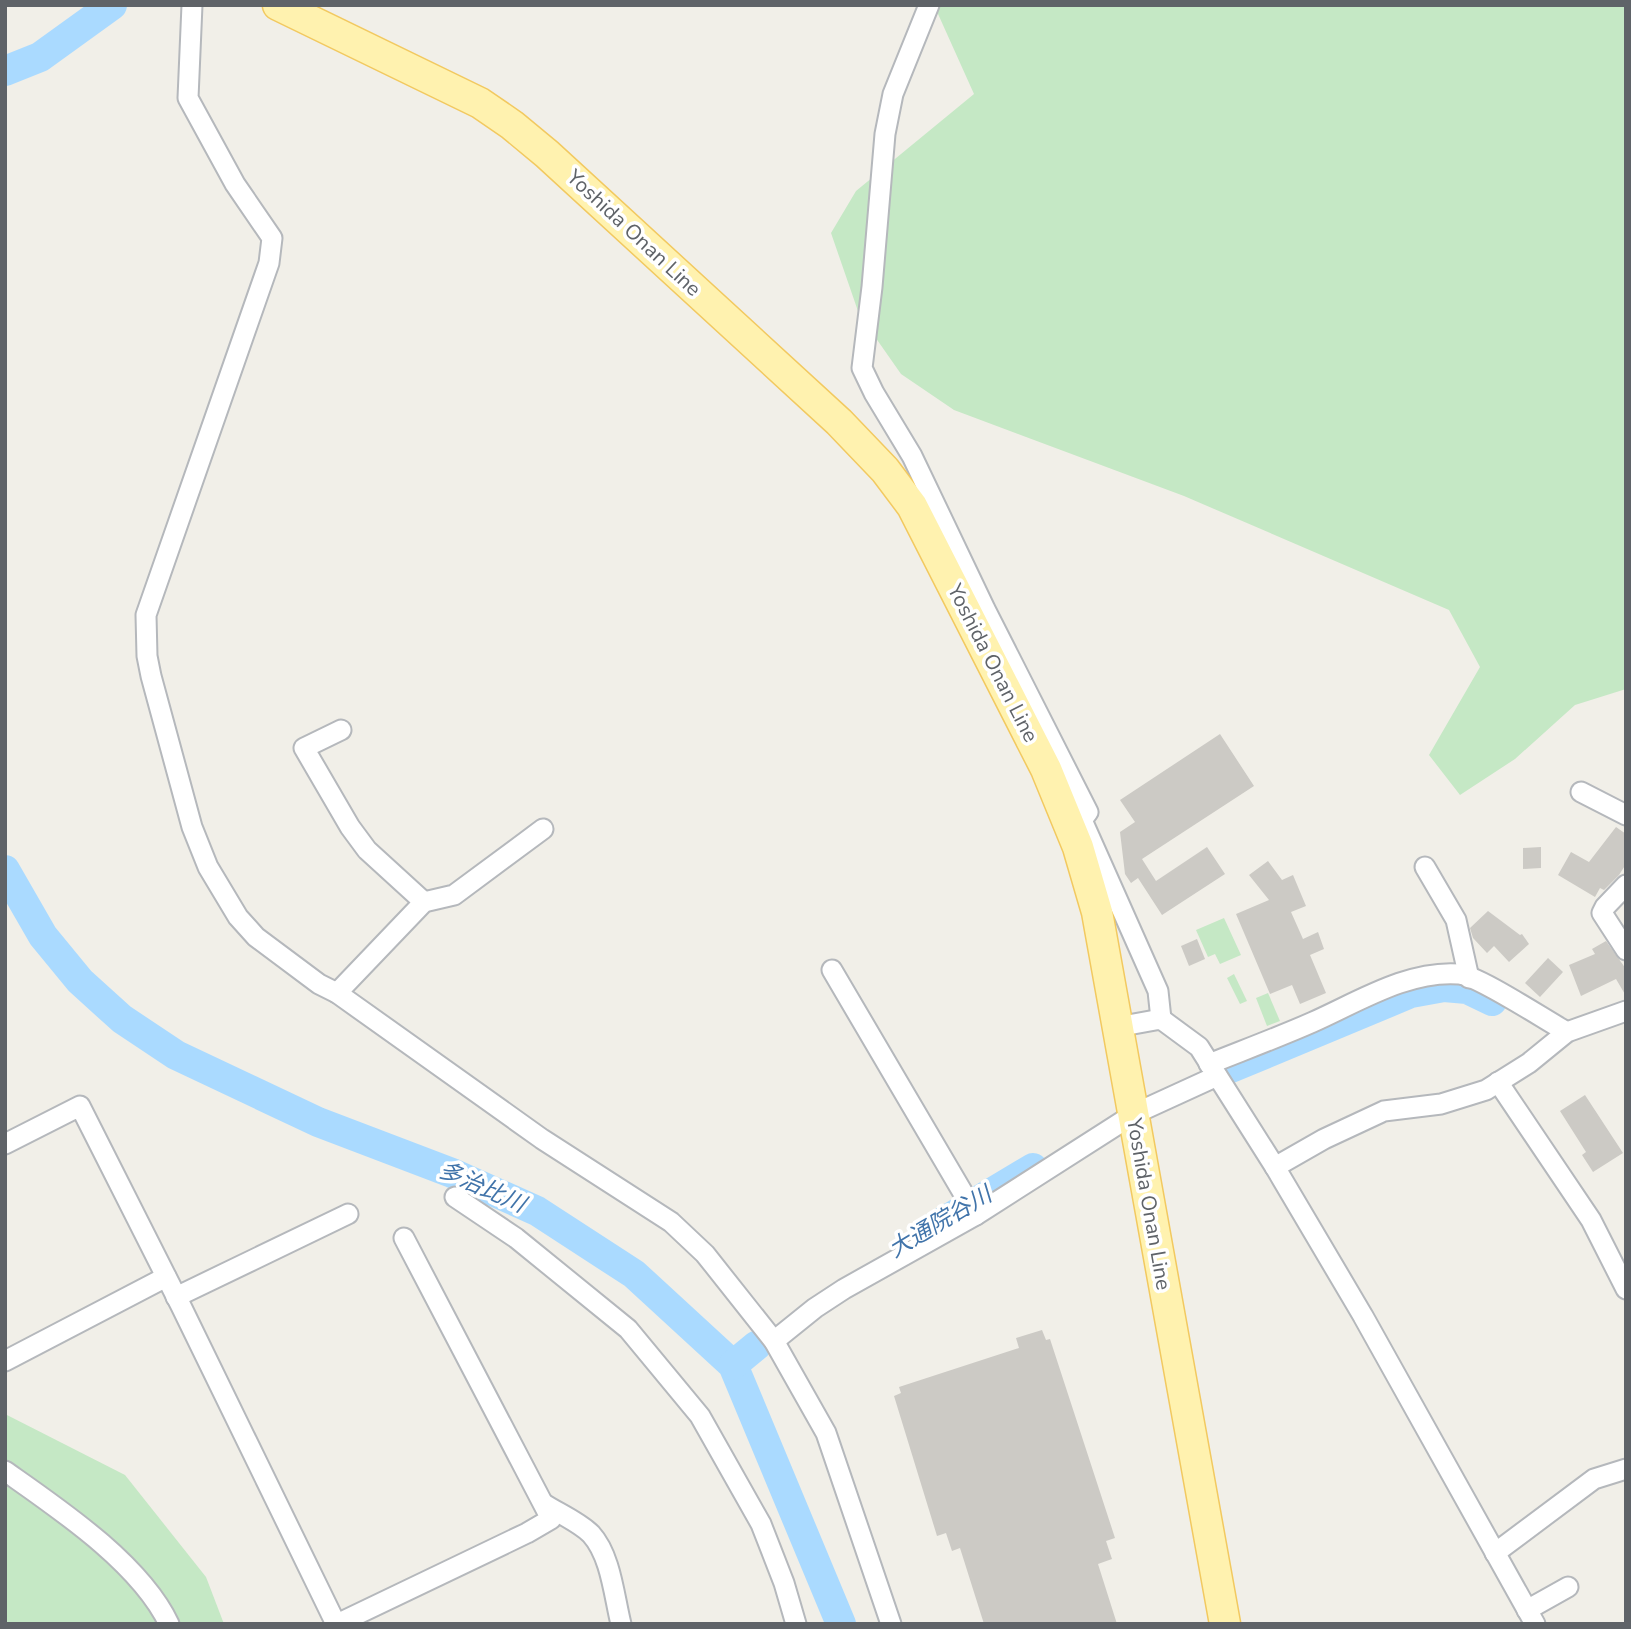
<svg xmlns="http://www.w3.org/2000/svg" width="1631" height="1629" viewBox="0 0 1631 1629" font-family="'Nunito Sans','Noto Sans JP',sans-serif">
<style>
.green{fill:#c5e8c5}
.lines{fill:none;stroke-linecap:round;stroke-linejoin:round}
.river{stroke:#aadaff;stroke-width:30}
.building{fill:#cccac5}
.minor-casing{stroke:#b5b8bc;stroke-width:23}
.primary-casing{stroke:#f2c960;stroke-width:33}
.minor{stroke:#fff;stroke-width:19}
.primary{stroke:#fff2af;stroke-width:30}
.labels{text-anchor:middle;dominant-baseline:central;stroke-width:7;stroke-linejoin:round;paint-order:stroke}
.street-label{font-size:21px;fill:#5f6368;stroke:#fff}
.water-label{font-size:23px;font-style:italic;fill:#4174aa;stroke:#fff}
</style>
<rect width="100%" height="100%" fill="#f1efe8"/>
<!-- green -->
<g class="green">
<polygon points="934,5 1626,5 1626,689 1575,705 1515,759 1460,795 1429,755 1480,667 1449,610 1184,496 954,410 901,374 859,314 831,233 856,191 974,94"/>
<polygon points="1224,918 1241,955 1220,964 1215,954 1208,957 1196,930"/>
<polygon points="1234,974 1247,1001 1240,1004 1227,978"/>
<polygon points="1268,993 1280,1021 1267,1026 1256,998"/>
<polygon points="5,1414 125,1475 206,1577 224,1624 5,1624"/>
</g>
<g class="lines">
<!-- river -->
<g class="river">
<polyline points="5,71 40,57 112,5"/>
<polyline points="5,870 43,936 80,981 122,1019 176,1055 318,1122 452,1173 537,1211 634,1274 733,1365 841,1624"/>
<polyline points="1231,1068 1411,993 1444,987 1467,989 1492,1001"/>
<polyline points="926,1232 1033,1168"/>
<polyline points="733,1365 756,1346"/>
</g>
</g>
<!-- building -->
<g class="building">
<polygon points="1220,734 1254,786 1142,859 1156,881 1207,847 1225,874 1162,915 1138,878 1131,883 1125,874 1120,832 1135,822 1120,800"/>
<polygon points="1616,827 1626,834 1626,864 1619,875 1604,890 1600,888 1595,897 1558,875 1571,852 1589,862"/>
<polygon points="1541,847 1541,868 1523,869 1523,848"/>
<polygon points="1268,861 1282,880 1293,875 1306,906 1291,912 1303,939 1318,932 1324,949 1310,955 1326,993 1300,1004 1292,985 1270,994 1236,914 1269,900 1249,875"/>
<polygon points="1488,911 1520,935 1522,934 1529,944 1509,962 1494,946 1487,953 1473,938 1470,928"/>
<polygon points="1197,939 1205,959 1189,966 1181,946"/>
<polygon points="1606,941 1626,969 1626,996 1616,979 1581,996 1569,965 1595,954 1592,949"/>
<polygon points="1548,958 1563,972 1540,997 1525,983"/>
<polygon points="1585,1095 1623,1153 1593,1172 1582,1155 1586,1152 1560,1111"/>
<polygon points="1042,1330 1046,1340 1050,1339 1115,1538 1106,1541 1112,1559 1098,1564 1117,1624 984,1624 960,1548 952,1551 946,1533 937,1536 894,1396 901,1393 899,1387 1019,1348 1016,1338"/>
</g>
<g class="lines">
<!-- minor casing -->
<g class="minor-casing">
<g id="minor">
<polyline points="192,5 188,98 235,184 272,238 269,263 146,615 147,656 151,676 192,827 208,867 238,917 256,937 319,984 337,993 542,1139 671,1222 705,1254 774,1341 826,1433 891,1624"/>
<polyline points="929,5 893,94 885,134 872,287 862,368 874,393 912,456 985,609 1088,812 1082,820 1158,991 1161,1019"/>
<polyline points="341,730 304,748 350,827 367,850 424,902"/>
<polyline points="1581,792 1626,815"/>
<polyline points="1425,867 1456,920 1469,978"/>
<polyline points="1626,885 1605,907 1602,913 1626,950"/>
<polyline points="832,970 976,1215 1134,1114 1217,1076"/>
<polyline points="337,993 424,902 454,895 543,829"/>
<polyline points="1117,1027 1161,1019 1199,1047 1275,1167 1363,1316 1535,1624"/>
<path d="M1209 1064C1244 1050 1279 1037 1313 1022 1358 1002 1408 970 1459 974 1479 976 1545 1020 1567 1032"/>
<polyline points="1498,1082 1591,1220 1626,1289"/>
<polyline points="5,1144 80,1106 181,1306 336,1624"/>
<polyline points="1275,1167 1324,1139 1384,1111 1441,1104 1486,1090 1529,1063 1567,1032 1626,1011"/>
<polyline points="455,1197 516,1238 628,1329 700,1416 761,1524 784,1583 796,1624"/>
<polyline points="176,1297 348,1214"/>
<polyline points="774,1341 815,1308 844,1289 976,1215"/>
<polyline points="5,1361 166,1277"/>
<path d="M5 1471C59 1509 140 1563 169 1624"/>
<path d="M544 1504C558 1513 579 1522 591 1534 611 1556 614 1596 621 1624"/>
<polyline points="1495,1553 1594,1479 1626,1469"/>
<polyline points="1527,1610 1568,1587"/>
<polyline points="337,1624 527,1533 551,1519 404,1238"/>
</g>
</g>
<!-- primary casing -->
<g class="primary-casing">
<polyline id="primary" points="278,5 480,103 512,125 547,154 839,422 885,470 912,506 1046,769 1078,847 1097,912 1225,1624"/>
</g>
<!-- minor -->
<use href="#minor" class="minor"/>
<!-- primary -->
<use href="#primary" class="primary"/>
</g>
<g class="labels">
<!-- street labels -->
<g class="street-label">
<text transform="translate(634 233) rotate(43)">Yoshida Onan Line</text>
<text transform="translate(993 663) rotate(63)">Yoshida Onan Line</text>
<text transform="translate(1149 1204) rotate(80)">Yoshida Onan Line</text>
</g>
<!-- water labels -->
<g class="water-label">
<text transform="translate(482 1187) rotate(24)">多治比川</text>
<text transform="translate(940 1222) rotate(-31)">大通院谷川</text>
</g>
</g>
<!-- border -->
<rect width="1631" height="1629" fill="none" stroke="#5f6368" stroke-width="14"/>
</svg>
